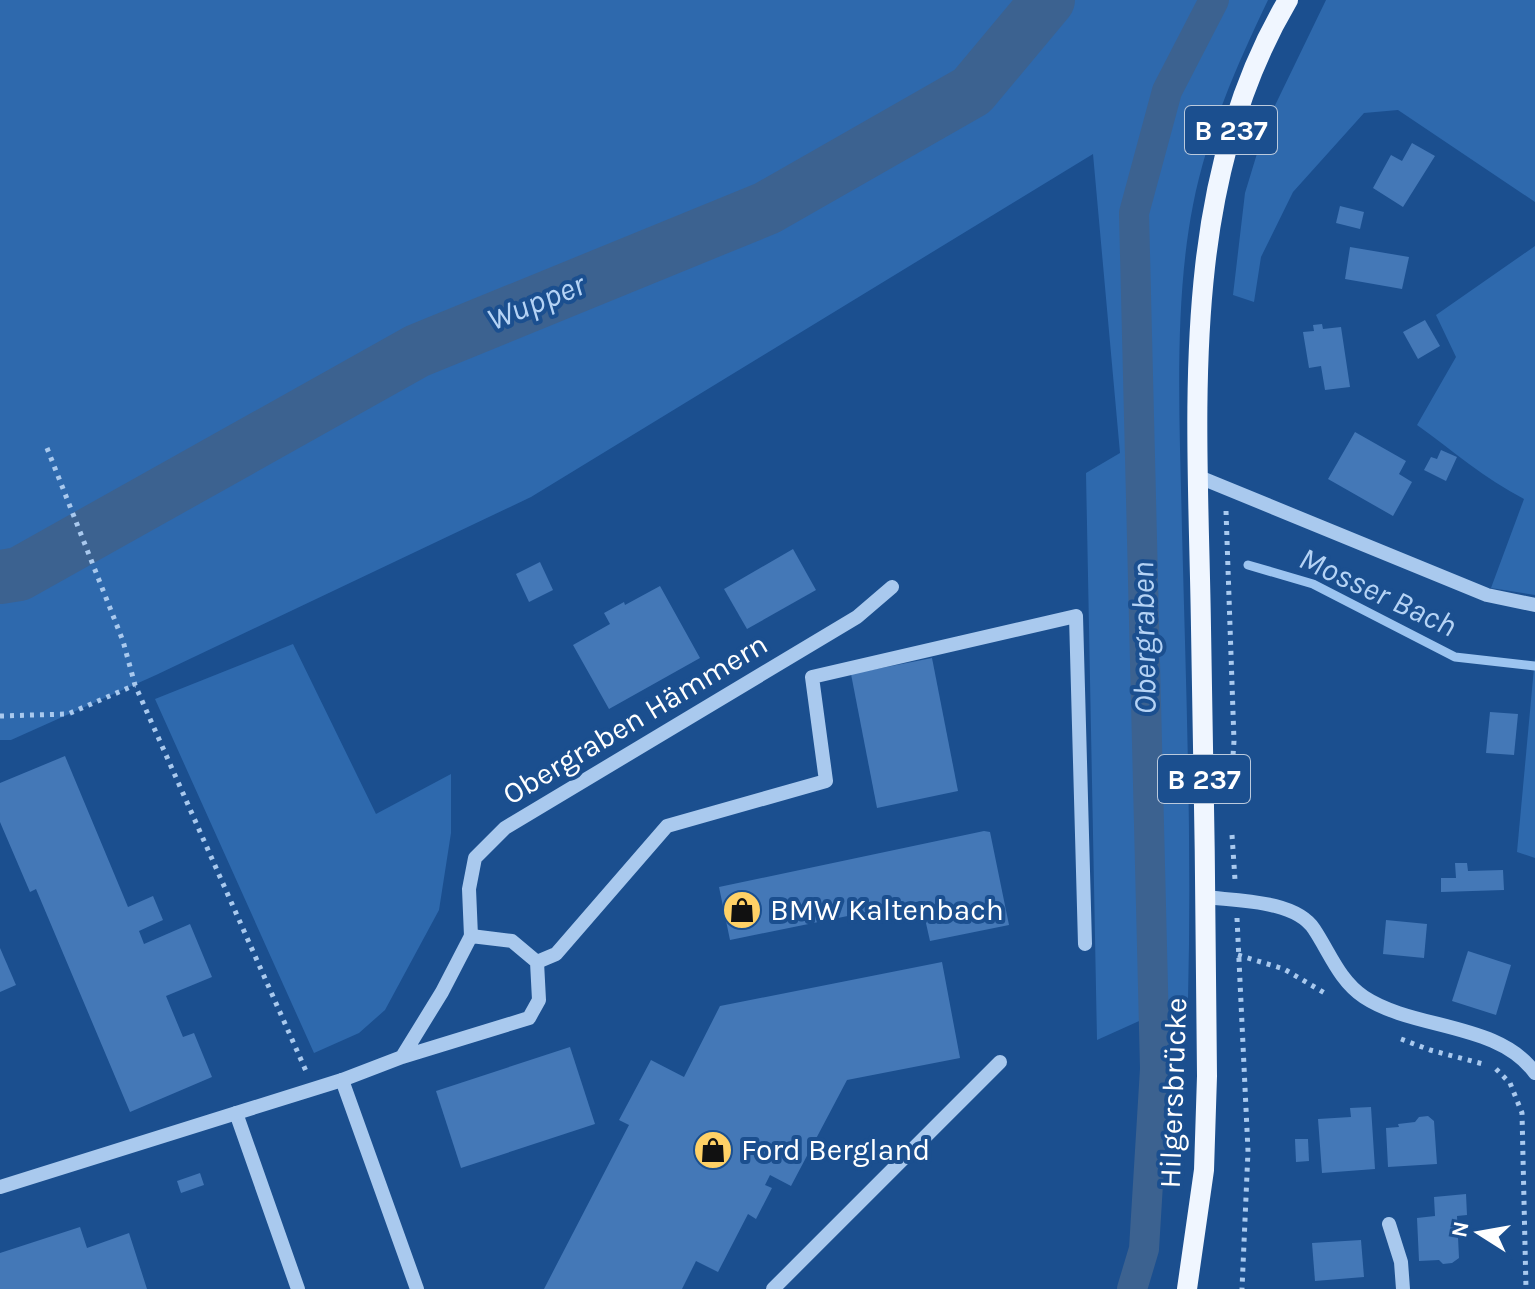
<svg xmlns="http://www.w3.org/2000/svg" width="1535" height="1289" viewBox="0 0 1535 1289" font-family="Karla,sans-serif">
<style>
.green{fill:#2e69ad}
.lines{fill:none;stroke-linecap:round;stroke-linejoin:round}
.stream{stroke:#9cc4f0;stroke-width:9}
.canal{stroke:#3c6290;stroke-width:30}
.river{stroke:#3c6290;stroke-width:54}
.building{fill:#4478b7}
.path{stroke:#a9c9ee;stroke-width:5;stroke-dasharray:4 6;stroke-linecap:butt}
.minor{stroke:#a9c9ee;stroke-width:14}
.major{stroke:#f0f6ff;stroke-width:20}
.labels{text-anchor:middle;dominant-baseline:central;stroke-width:8;stroke-linejoin:round;paint-order:stroke}
.shield{fill:#1b4f8f;stroke:#bbcadd;stroke-width:2}
.shield-label{font-size:28px;font-weight:bold;fill:#fff}
.street-label{font-size:30px;fill:#fff;stroke:#1b4f8f}
.poi-label{font-size:30px;fill:#fff;stroke:#1b4f8f;text-anchor:start}
.water-label{font-size:32px;font-style:italic;fill:#b5d3f5;stroke:#1b4f8f}
</style>
<rect width="100%" height="100%" fill="#1b4f8f"/>
<!-- green -->
<g class="green">
<path d="M0 0H1268C1236 67 1208 131 1193 205 1173 306 1180 428 1182 531 1186 687 1192 843 1188 999L1097 1040 1086 473 1120 453 1093 154 531 497 156 675 11 740H0Z"/>
<polygon points="1326,0 1535,0 1535,202 1398,110 1364,113 1293,192 1261,257 1254,302 1233,295 1245,193 1266,124"/>
<path d="M1535 246V595L1491 588 1524 499C1485 479 1452 450 1417 425L1456 357 1436 315Z"/>
<polygon points="293,644 376,814 451,774 451,833 439,910 385,1010 359,1033 314,1053 155,699"/>
<polygon points="1535,657 1535,858 1517,852"/>
</g>
<g class="lines">
<!-- stream -->
<polyline class="stream" points="1248,565 1313,584 1455,657 1535,666"/>
<!-- canal -->
<polyline class="canal" points="1132,1289 1144,1249 1155,1069 1134,213 1167,91 1214,0"/>
<!-- river -->
<polyline class="river" points="0,577 19,574 417,351 767,208 972,91 1048,0"/>
</g>
<!-- building -->
<g class="building">
<polygon points="1412,143 1435,156 1403,207 1373,188 1391,155 1402,161"/>
<polygon points="1340,206 1364,212 1360,229 1336,223"/>
<polygon points="1350,247 1409,257 1402,289 1345,279"/>
<polygon points="1425,320 1440,346 1418,359 1403,332"/>
<polygon points="1322,324 1323,329 1341,327 1350,387 1325,390 1321,366 1309,368 1303,332 1314,331 1313,325"/>
<polygon points="1355,432 1406,461 1399,474 1412,482 1393,516 1328,479"/>
<polygon points="1441,450 1457,457 1446,481 1424,470 1431,457 1437,459"/>
<polygon points="793,549 816,590 747,629 724,589"/>
<polygon points="540,562 553,590 529,602 516,574"/>
<polygon points="660,586 700,658 609,709 573,645 610,624 604,613 624,602 625,605"/>
<polygon points="932,658 958,791 877,808 851,674"/>
<polygon points="1490,712 1518,714 1514,755 1486,753"/>
<polygon points="65,756 128,907 153,896 163,920 139,931 144,944 190,924 212,977 166,996 183,1037 194,1033 212,1077 130,1112 36,889 30,892 0,822 0,783"/>
<polygon points="984,831 990,832 1009,925 930,941 921,901 730,940 719,887"/>
<polygon points="1455,863 1467,863 1468,871 1503,870 1504,890 1441,892 1441,878 1456,878"/>
<polygon points="1386,920 1427,924 1424,958 1383,954"/>
<polygon points="0,948 16,985 0,992"/>
<polygon points="1468,951 1511,965 1496,1015 1452,1001"/>
<polygon points="942,962 960,1058 847,1080 791,1186 770,1175 765,1185 772,1188 756,1219 748,1214 718,1272 696,1261 682,1289 544,1289 629,1125 619,1120 651,1060 684,1077 720,1006"/>
<polygon points="570,1047 595,1124 461,1168 436,1091"/>
<polygon points="1371,1107 1375,1169 1322,1173 1318,1119 1351,1117 1350,1108"/>
<polygon points="1428,1116 1434,1121 1437,1164 1388,1167 1386,1128 1399,1127 1398,1124 1415,1122 1419,1117"/>
<polygon points="1295,1139 1308,1139 1309,1161 1296,1162"/>
<polygon points="200,1173 204,1185 181,1193 177,1181"/>
<polygon points="1466,1194 1467,1215 1457,1216 1459,1258 1452,1263 1443,1264 1439,1260 1419,1261 1417,1218 1435,1216 1434,1197"/>
<polygon points="80,1227 87,1248 129,1233 147,1289 0,1289 0,1253"/>
<polygon points="1361,1240 1364,1277 1315,1281 1312,1243"/>
</g>
<g class="lines">
<!-- path -->
<g class="path">
<polyline points="47,448 123,641 135,685 306,1071"/>
<polyline points="1226,511 1234,741 1231,785"/>
<polyline points="0,716 68,714 135,685"/>
<polyline points="1232,835 1235,880"/>
<polyline points="1237,918 1248,1151 1242,1289"/>
<polyline points="1238,955 1284,969 1328,995"/>
<polyline points="1401,1039 1430,1050 1487,1065"/>
<polyline points="1496,1069 1510,1083 1522,1113 1526,1289"/>
</g>
<!-- minor -->
<g class="minor">
<polyline points="1199,477 1487,595 1535,605"/>
<path d="M1205 897C1237 901 1295 900 1314 929 1330 953 1339 980 1364 997 1414 1030 1499 1022 1535 1073"/>
<polyline points="471,936 469,889 475,858 505,828 857,617 892,587"/>
<polyline points="537,962 556,954 667,826 826,781 812,677 1076,616 1085,944"/>
<polyline points="342,1080 402,1057 529,1018 539,1000 537,962 512,941 471,936 442,992 402,1057"/>
<polyline points="236,1113 298,1289"/>
<polyline points="0,1187 342,1080 417,1289"/>
<polyline points="1389,1224 1401,1262 1403,1289"/>
<polyline points="773,1289 1000,1062"/>
</g>
<!-- major -->
<path class="major" d="M1187 1289 1204 1170 1207 1076C1206 927 1204 777 1201 628 1198 417 1176 189 1288 0"/>
</g>
<!-- icons -->
<defs>
<g id="shop-disc" transform="scale(2)"><circle r="9.5" fill="#ffd166" stroke="#1b4f8f"/><path d="M-5-2.5h2.3a2.7 3.5 0 0 1 5.4 0H5L5.5 6h-11ZM-1.5-2.5h3a1.5 2.3 0 0 0-3 0Z" fill="#111"/></g>
</defs>
<g fill-rule="evenodd">
<use href="#shop-disc" x="742" y="910"/>
<use href="#shop-disc" x="713" y="1150"/>
</g>
<g class="labels">
<!-- shield labels -->
<g class="shield">
<rect x="1185" y="106" width="92" height="48" rx="6"/>
<rect x="1158" y="755" width="92" height="48" rx="6"/>
</g>
<g class="shield-label">
<text x="1231" y="130">B 237</text>
<text x="1204" y="779">B 237</text>
</g>
<!-- street labels -->
<g class="street-label">
<text transform="translate(635 719) rotate(-31)">Obergraben Hämmern</text>
<text transform="translate(1173 1093) rotate(-88)">Hilgersbrücke</text>
</g>
<!-- poi labels -->
<g class="poi-label">
<text x="770" y="910">BMW Kaltenbach</text>
<text x="741" y="1150">Ford Bergland</text>
</g>
<!-- water labels -->
<g class="water-label">
<text transform="translate(536 302) rotate(-22)">Wupper</text>
<text transform="translate(1378 592) rotate(25)">Mosser Bach</text>
<text transform="translate(1144 638) rotate(-91)">Obergraben</text>
</g>
</g>
<!-- north arrow -->
<g transform="translate(1479 1233) rotate(281)" stroke="#1b4f8f" stroke-width="6" paint-order="stroke">
<path d="M0-6L14 30L0 20L-14 30Z" fill="#ffffff"/>
<text y="-12" font-size="22" font-weight="bold" text-anchor="middle" fill="#ffffff">N</text>
</g>
</svg>
